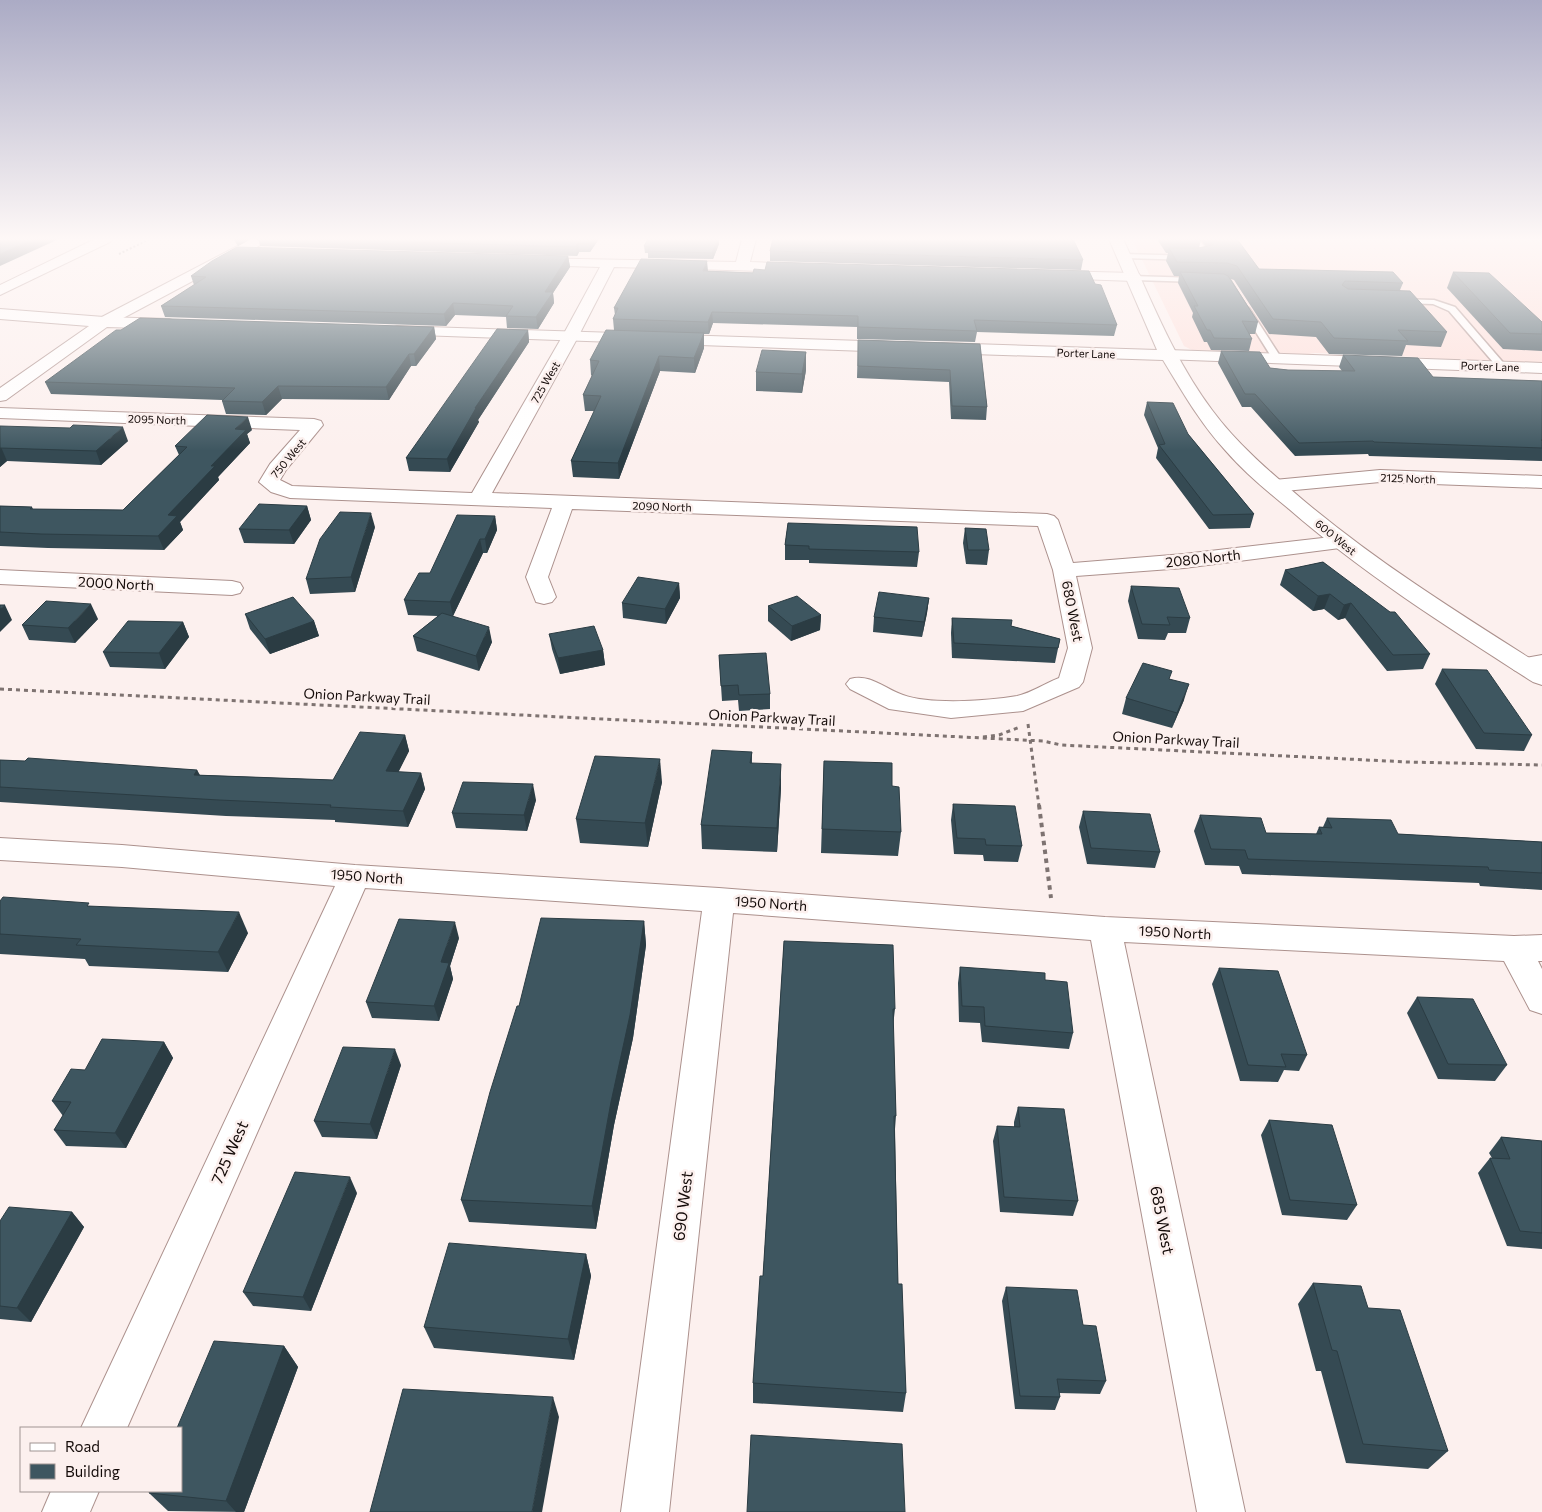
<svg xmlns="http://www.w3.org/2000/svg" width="1542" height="1512" viewBox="0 0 1542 1512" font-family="Commissioner,sans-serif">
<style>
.built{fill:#fdded9}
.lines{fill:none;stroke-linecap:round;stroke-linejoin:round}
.service-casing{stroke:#ac918d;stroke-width:3}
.minor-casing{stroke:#ac918d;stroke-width:2}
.tertiary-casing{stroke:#ac918d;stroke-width:2}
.path-far2{stroke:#7e7371;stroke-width:2;stroke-dasharray:2 2;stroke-linecap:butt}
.path-far1{stroke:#7e7371;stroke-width:3;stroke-dasharray:4 4;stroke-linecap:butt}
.path{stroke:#7e7371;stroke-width:4;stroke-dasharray:4.5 4.5;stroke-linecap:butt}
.service{fill:#fff;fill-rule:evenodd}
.minor{fill:#fff;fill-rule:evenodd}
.tertiary{fill:#fff;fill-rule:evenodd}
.wall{fill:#354a53;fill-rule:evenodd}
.shaded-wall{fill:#2b3c43}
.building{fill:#3e5660;stroke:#2b3c43}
.labels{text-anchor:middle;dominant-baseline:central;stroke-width:5;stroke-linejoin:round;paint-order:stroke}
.far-street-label{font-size:11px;fill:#140b09;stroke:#fcf0ee}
.street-label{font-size:14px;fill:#140b09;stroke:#fcf0ee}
.near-street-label{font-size:16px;fill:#140b09;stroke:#fcf0ee}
</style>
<rect width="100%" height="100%" fill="#fcf0ee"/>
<!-- built -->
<polygon class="built" points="1132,239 1542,239 1542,366 1387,355 1315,353 1303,355 1192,350 1184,346"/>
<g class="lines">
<!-- service casing -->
<g class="service-casing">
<g id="service">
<polygon points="1191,239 1199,239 1210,255 1209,257 1194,260 1124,258 1120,256 1124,254 1194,256 1201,254"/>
<polygon points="1131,276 1198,278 1202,280 1198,282 1134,280 1130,278"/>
<polygon points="1398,299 1434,300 1455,307 1507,367 1505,369 1499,369 1449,311 1433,304 1401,303 1398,303"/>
<polygon points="1243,308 1249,308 1282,359 1280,361 1274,361 1242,310"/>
</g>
</g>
<!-- minor casing -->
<g class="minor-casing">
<g id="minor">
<polygon points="95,239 112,239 110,242 0,295 0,285"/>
<polygon points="251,239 268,239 266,242 110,325 98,325 96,322 98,319"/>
<path d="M742 239H756L750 262 804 264 809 265 811 268 809 271 804 272 614 267 578 337 492 493 1047 514 1054 516 1058 520 1073 563 1184 554 1340 536 1348 537 1351 542 1348 547 1340 548 1184 568 1076 576 1092 648 1083 682 1079 687 1023 711 951 718 889 709 850 689 846 684 850 679C870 673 885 689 903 695 930 705 988 701 1017 696 1031 693 1046 683 1059 678L1068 648 1053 570 1038 526 572 509 548 577 556 597 552 602 544 604 536 602 526 577 552 508 290 498 271 492 259 482 270 464 300 430 0 418V408L314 419 321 421 323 425 286 470 280 480 292 486 472 493 562 337 600 267 532 265 525 261 527 258 736 262Z"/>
<polygon points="1054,271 1134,273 1139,274 1141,277 1139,280 1134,281 1049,278 1047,275 1049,272"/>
<polygon points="1168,350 1542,363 1542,373 1162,359 1160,355 1162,351"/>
<polygon points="1380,470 1542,476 1542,488 1380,482 1274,492 1267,490 1264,486 1267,482 1274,480"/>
<polygon points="0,570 232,581 240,583 243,588 240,593 232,595 0,584"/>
<polygon points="1542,655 1542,669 1523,673 1514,670 1510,665 1514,660"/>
<polygon points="0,838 122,845 355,865 719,888 1105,917 1514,936 1542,935 1542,961 1538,961 1542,969 1542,1014 1530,1010 1504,961 1124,942 1245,1512 1197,1512 1091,940 733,913 669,1512 621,1512 702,911 365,888 127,1428 81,1428 335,886 122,867 0,860"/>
<polygon points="51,1491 99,1491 90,1512 42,1512"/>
</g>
</g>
<!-- tertiary casing -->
<g class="tertiary-casing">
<g id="tertiary">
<path d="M1109 239H1123C1150 297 1173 358 1212 410 1237 444 1270 472 1303 500 1378 563 1460 614 1542 666V685L1533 682C1449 628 1365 575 1289 509 1267 491 1244 472 1225 450 1200 423 1182 391 1163 360L942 353 936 351 934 348 936 345 942 343 1157 350Z"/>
<polygon points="0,309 104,317 169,319 175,321 177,324 175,327 169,329 107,327 6,400 0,401 0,388 89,326 0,319"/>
<polygon points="397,326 894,342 900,344 902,347 900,350 894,352 391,334 389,331 391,328"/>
</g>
</g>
<!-- path-far2 -->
<polyline class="path-far2" points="119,254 150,239"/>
<!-- path-far1 -->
<g class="path-far1">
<polyline points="0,689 1043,741 1061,745 1408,762 1542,765"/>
<polyline points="1028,724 1039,806"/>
<polyline points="983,737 999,735 1020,727"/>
</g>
<!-- path -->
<polyline class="path" points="1039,805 1051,898"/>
<!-- service -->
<use href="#service" class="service"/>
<!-- minor -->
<use href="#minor" class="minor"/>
<!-- tertiary -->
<use href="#tertiary" class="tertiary"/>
</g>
<!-- wall -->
<g class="wall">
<polygon points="233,239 251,239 238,246"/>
<polygon points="253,239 599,239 590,252 579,252 577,256 260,246 259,241"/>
<polygon points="648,239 719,239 719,244 713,259 648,258 648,253 645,253 644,246"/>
<path d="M1157 239H1237L1259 269 1403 283 1400 290 1447 332 1441 347 1406 345 1402 356 1329 354 1316 337 1269 334 1234 280 1231 279 1258 322 1255 334H1249L1252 339 1249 351 1211 350 1207 342H1204L1192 317 1193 313 1178 283 1179 276H1174L1166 261 1168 253H1166ZM1201 240 1206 247 1199 248Z"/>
<polygon points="770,251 1083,260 1081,270 770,261"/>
<polygon points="568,256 570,267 553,293 554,303 538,329 507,328 506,317 455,315 446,326 165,317 161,306 194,285 191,276"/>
<polygon points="708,271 1095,284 1117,325 1114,336 977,332 975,342 857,339 857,327 713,323 709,334 704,334 704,348 695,373 660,371 619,479 573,477 571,461 594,411 585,411 583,395 592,376 591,375 590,360 614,330 613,319 615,315 614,308"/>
<polygon points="1453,272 1542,322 1542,351 1503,349 1447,288"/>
<polygon points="434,327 436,339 416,366 411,366 389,400 282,399 266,415 226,414 222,401 222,400 51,394 45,382"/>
<polygon points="528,330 529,342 478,420 479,422 450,472 409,471 406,458"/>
<polygon points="858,340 980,344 987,407 986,420 951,419 949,382 857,378"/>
<polygon points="1221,351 1270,368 1288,370 1342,371 1339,367 1343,355 1433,377 1542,381 1542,461 1369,456 1368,454 1295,456 1251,407 1242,407 1218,363"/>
<polygon points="806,352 806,370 802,393 756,391 756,372"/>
<polygon points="1147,402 1188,434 1254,514 1250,528 1209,529 1156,458 1158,448 1144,415"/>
<polygon points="0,426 128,441 101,465 7,461 0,467"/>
<polygon points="252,430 247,434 250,443 218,477 219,480 180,522 183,530 164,550 48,548 0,546 0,506 32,507 33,509 123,510 179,455 175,446"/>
<polygon points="307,506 311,520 294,544 244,543 239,529"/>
<polygon points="495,516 497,530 487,553 483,553 453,616 492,642 479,671 417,651 413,636 438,616 408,615 404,600 430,573"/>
<polygon points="788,523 919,552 917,567 809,563 809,560 785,560 785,545"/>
<polygon points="375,527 355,592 310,594 306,579"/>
<polygon points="965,528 989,550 987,565 966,564 963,543"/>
<polygon points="1323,562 1430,654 1423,669 1387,671 1345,618 1338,620 1324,609 1313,611 1280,585 1285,570"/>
<polygon points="679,583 680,598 666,624 623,618 622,603"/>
<polygon points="1131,586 1190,618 1186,633 1168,633 1165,640 1138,639 1128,601"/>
<polygon points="929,598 927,613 922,637 873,632 874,617"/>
<polygon points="768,606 821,615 820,630 791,641 768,621"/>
<polygon points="245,614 314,621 319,636 270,654 250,629"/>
<polygon points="952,618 1011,626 1060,639 1055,663 952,658 951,633"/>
<polygon points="98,619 75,643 29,640 22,625"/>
<polygon points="183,622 189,637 165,669 110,667 103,652"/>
<polygon points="549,634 603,650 605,665 560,674 552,649"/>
<polygon points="719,655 770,694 770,709 739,711 738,700 722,701"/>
<polygon points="1442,669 1532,735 1524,751 1476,749 1435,684"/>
<polygon points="1170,679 1184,700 1172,728 1122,714 1126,698"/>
<polygon points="405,735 409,751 398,772 421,773 425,789 408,827 335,822 335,820 226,816 0,802 0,760 197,770 200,775 333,780"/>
<polygon points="752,752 752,763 781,788 777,852 702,849 701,825"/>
<polygon points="824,761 892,786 901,832 898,856 821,853"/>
<polygon points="662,782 648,847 580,843 576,819"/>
<polygon points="536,800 527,831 456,828 452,813"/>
<polygon points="953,804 1022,846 1018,862 984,861 983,855 954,854 951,820"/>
<polygon points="1083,811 1160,852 1155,868 1087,864 1079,827"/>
<polygon points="1200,815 1266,833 1316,834 1319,827 1323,827 1327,818 1398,834 1542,842 1542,890 1480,886 1479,883 1242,874 1239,866 1205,865 1194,831"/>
<polygon points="0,901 90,906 248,933 228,972 89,966 85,959 0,954"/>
<polygon points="644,921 646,945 633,1038 614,1125 596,1229 469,1222 461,1200 519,1006"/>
<polygon points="459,938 450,966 453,979 439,1021 372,1018 366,1002"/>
<polygon points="784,941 895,1009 893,1026 896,1116 895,1129 898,1284 906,1393 903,1412 753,1403 753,1383 763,1276"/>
<polygon points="960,967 1045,980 1073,1033 1069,1049 982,1042 980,1023 959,1022 958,983"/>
<polygon points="1219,968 1307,1055 1299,1071 1284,1070 1278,1082 1240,1081 1212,984"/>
<polygon points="1417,997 1507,1065 1495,1081 1438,1079 1407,1013"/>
<polygon points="164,1042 173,1058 126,1148 66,1146 54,1130 63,1116 52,1101"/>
<polygon points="401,1065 377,1139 322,1137 314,1121"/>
<polygon points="1018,1107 1078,1201 1073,1216 1000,1212 993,1141 997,1126 1014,1127 1014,1122"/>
<polygon points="1269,1120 1357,1205 1347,1220 1282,1215 1261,1135"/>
<polygon points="1501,1137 1542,1141 1542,1249 1507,1246 1478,1173 1490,1158 1492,1158 1489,1153"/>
<polygon points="357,1193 311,1311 253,1306 243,1292"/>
<polygon points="72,1212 84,1227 31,1322 0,1319 0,1221"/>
<polygon points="586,1254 591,1276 574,1360 434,1348 424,1327"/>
<polygon points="1313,1283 1448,1451 1428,1469 1346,1463 1321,1371 1316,1371 1298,1304"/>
<polygon points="1006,1287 1083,1325 1106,1381 1100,1394 1059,1393 1060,1397 1055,1410 1015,1409 1002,1301"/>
<polygon points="284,1346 298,1367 244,1512 168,1511 149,1493"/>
</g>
<!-- shaded-wall -->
<g class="shaded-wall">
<polygon points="33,239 59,239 0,266 0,254"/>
<polygon points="236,239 251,239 238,246"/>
<polygon points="592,239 599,239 590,252 590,243"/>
<polygon points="718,239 719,244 713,259 712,253"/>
<polygon points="578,243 579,252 577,256 576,247"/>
<polygon points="568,256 570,267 553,293 554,303 538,329 536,317 545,292"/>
<polygon points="707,261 708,271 703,271"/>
<polygon points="453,303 455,315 446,326 444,314"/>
<polygon points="712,312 713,323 709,334 708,322"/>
<polygon points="434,327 436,339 416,366 414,354"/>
<polygon points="528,330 529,342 478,420 479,422 450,472 447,459 475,408"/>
<polygon points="704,333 704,348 695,373 694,358"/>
<polygon points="806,352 806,370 802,393 802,374"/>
<polygon points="409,354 411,366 389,400 386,387"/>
<polygon points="659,356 660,371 619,479 618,463"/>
<polygon points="278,386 282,399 266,415 262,402"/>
<polygon points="248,417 252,430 247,434 250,443 218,477 219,480 180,522 183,530 164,550 158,536 168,515 211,466 235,429"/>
<polygon points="123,427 128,441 101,465 96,451"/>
<polygon points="1,447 7,461 0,467 0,448"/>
<polygon points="307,506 311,520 294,544 289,530"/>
<polygon points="371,513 375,527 355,592 351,577"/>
<polygon points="495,516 497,530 487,553 485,539"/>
<polygon points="480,539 483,553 453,616 450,602"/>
<polygon points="679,583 680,598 666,624 665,609"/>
<polygon points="1330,594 1324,609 1313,611 1318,596"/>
<polygon points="929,598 927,613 922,637 924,622"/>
<polygon points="1351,603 1345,618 1338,620 1344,605"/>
<polygon points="91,604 98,619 75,643 68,628"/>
<polygon points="5,605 12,620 0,632 0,609"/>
<polygon points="821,615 820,630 791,641 792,626"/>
<polygon points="314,621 319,636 270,654 265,639"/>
<polygon points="183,622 189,637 165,669 159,653"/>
<polygon points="489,627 492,642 479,671 476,656"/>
<polygon points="603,650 605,665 560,674 558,658"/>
<polygon points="1189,684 1184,700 1172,728 1177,713"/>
<polygon points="405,735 409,751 391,787 386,771"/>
<polygon points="660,759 662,782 648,847 645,823"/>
<polygon points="781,764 781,788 777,852 777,828"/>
<polygon points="197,770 204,786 194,775"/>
<polygon points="421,773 425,789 408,827 403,811"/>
<polygon points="533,784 536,800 527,831 524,815"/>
<polygon points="239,912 248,933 228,972 218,952"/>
<polygon points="644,921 646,945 633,1038 614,1125 596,1229 592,1206"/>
<polygon points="455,922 459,938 450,966 453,979 439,1021 434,1006 441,962"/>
<polygon points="164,1042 173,1058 126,1148 115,1133"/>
<polygon points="395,1049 401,1065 377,1139 370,1124"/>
<polygon points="350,1177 357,1193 311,1311 303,1297"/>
<polygon points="72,1212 84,1227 31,1322 17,1308"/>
<polygon points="586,1254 591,1276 574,1360 568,1339"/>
<polygon points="284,1346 298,1367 244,1512 236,1512 226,1501"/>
<polygon points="553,1397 559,1417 542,1512 532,1512"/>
</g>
<!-- building -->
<g class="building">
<polygon points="0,239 33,239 0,254"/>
<polygon points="304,239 592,239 590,243 578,243 576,247"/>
<polygon points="648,239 718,239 712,253 648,251 650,247 644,246"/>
<polygon points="773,239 1073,239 1083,260 770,251"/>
<polygon points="1168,239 1201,239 1169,240"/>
<polygon points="1214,239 1237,239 1259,269 1393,272 1403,283 1345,281 1342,285 1348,289 1410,291 1447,332 1398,330 1408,341 1334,338 1321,322 1273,319 1237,266 1227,263 1177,262 1169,248 1198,248 1213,245 1215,241"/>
<polygon points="237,247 568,256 545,292 553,292 536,317 506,316 513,306 453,303 444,314 161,306 206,277 191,276 212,261"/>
<polygon points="641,259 707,261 703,271 753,273 754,269 765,270 767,262 1089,271 1095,284 1101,285 1117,325 974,320 977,331 858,327 858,316 712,312 708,322 613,319 618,308 614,308"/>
<polygon points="1180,272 1224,274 1228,276 1258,322 1242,321 1252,339 1214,338 1210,330 1207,330 1194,306 1198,306"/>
<polygon points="1453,272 1489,273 1542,322 1542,334 1510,333"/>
<polygon points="140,318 434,327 414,354 409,354 386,387 278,386 262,402 222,401 235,388 45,382 116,330 121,330"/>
<polygon points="497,329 528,330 475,408 476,408 447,459 406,458"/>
<polygon points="606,330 704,333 694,358 659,356 618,463 571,461 601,396 583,395 599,361 590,360"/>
<polygon points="858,340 980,344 987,407 952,406 950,370 858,366"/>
<polygon points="762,350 806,352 802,374 756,372"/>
<polygon points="1221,351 1260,352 1270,368 1288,370 1355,371 1343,355 1418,358 1433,377 1542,381 1542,440 1541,440 1542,441 1542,448 1374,442 1373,441 1299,443 1255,394 1245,394"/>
<polygon points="1147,402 1173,403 1188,434 1254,514 1213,515 1159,445 1165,444"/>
<polygon points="207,415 248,417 235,429 246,430 211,466 215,466 168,515 177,516 158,536 41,534 0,532 0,506 32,507 30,509 123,510 187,447 175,446"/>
<polygon points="73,425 123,427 96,451 0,448 0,426 70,428"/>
<polygon points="259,504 307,506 289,530 239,529"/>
<polygon points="340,512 371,513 351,577 306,579 320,539"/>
<polygon points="457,515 495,516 485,539 480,539 450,602 404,600 419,573 430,573"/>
<polygon points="788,523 917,527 919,552 809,549 809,546 785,545"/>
<polygon points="965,528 986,529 989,550 968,550"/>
<polygon points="1323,562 1390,612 1395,612 1430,654 1393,655 1351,603 1344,605 1330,594 1318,596 1285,570"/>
<polygon points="638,577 679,583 665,609 622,603"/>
<polygon points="1131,586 1179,588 1190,618 1167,617 1170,625 1142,624"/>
<polygon points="879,592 929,598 924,622 874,617"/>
<polygon points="797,596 821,615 792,626 768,606"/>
<polygon points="293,597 314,621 265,639 245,614"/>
<polygon points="46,601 91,604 68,628 22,625"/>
<polygon points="0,605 5,605 0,609"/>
<polygon points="442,613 489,627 476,656 413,636"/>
<polygon points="952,618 1012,620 1011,626 1060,639 1058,648 954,643"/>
<polygon points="128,621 183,622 159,653 103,652"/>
<polygon points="594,626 603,650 558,658 549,634"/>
<polygon points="766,653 770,694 739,695 738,685 721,686 719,655"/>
<polygon points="1143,663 1172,671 1169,679 1189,684 1177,713 1126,698"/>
<polygon points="1442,669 1487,670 1532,735 1484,733"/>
<polygon points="360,732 405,735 386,771 421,773 403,811 330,807 331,805 219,800 0,787 0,760 25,761 28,758 197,770 194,775 333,780"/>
<polygon points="712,750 752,752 750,763 781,764 777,828 701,825"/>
<polygon points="595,756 660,759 645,823 576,819"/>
<polygon points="824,761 892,763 892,786 899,787 901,832 822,829"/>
<polygon points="463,782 533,784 524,815 452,813"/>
<polygon points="953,804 1015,806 1022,846 986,845 985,839 957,838"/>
<polygon points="1083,811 1150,814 1160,852 1091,848"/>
<polygon points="1200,815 1261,818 1266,833 1322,834 1319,827 1332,828 1327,818 1391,820 1398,834 1542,842 1542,873 1489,870 1488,867 1248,859 1245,850 1211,849"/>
<polygon points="3,897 89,903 87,906 239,912 218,952 76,945 81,939 0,934 0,901"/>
<polygon points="541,918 644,921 630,1015 611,1102 592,1206 461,1200 490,1092 517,1006 519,1006"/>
<polygon points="399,919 455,922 441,962 449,963 434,1006 366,1002"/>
<polygon points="784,941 893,945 895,1009 893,1009 896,1116 894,1116 898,1284 902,1284 906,1393 753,1383 760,1276 763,1276"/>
<polygon points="960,967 1045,973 1045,980 1067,982 1073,1033 985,1026 984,1007 962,1006"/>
<polygon points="1219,968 1278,971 1307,1055 1281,1054 1286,1067 1248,1065"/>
<polygon points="1417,997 1473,999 1507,1065 1448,1064"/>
<polygon points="102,1039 164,1042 115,1133 54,1130 71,1102 52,1101 71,1069 85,1070"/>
<polygon points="343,1047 395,1049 370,1124 314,1121"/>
<polygon points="1018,1107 1064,1109 1078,1201 1004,1197 997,1126 1020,1127"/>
<polygon points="1269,1120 1332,1125 1357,1205 1290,1200"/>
<polygon points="1501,1137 1542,1141 1542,1233 1520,1231 1490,1158 1510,1159"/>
<polygon points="295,1172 350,1177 303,1297 243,1292"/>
<polygon points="9,1207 72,1212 17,1308 0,1306 0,1221"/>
<polygon points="449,1243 586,1254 568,1339 424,1327"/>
<polygon points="1313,1283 1361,1286 1368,1308 1400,1310 1448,1451 1363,1444 1337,1351 1332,1350"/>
<polygon points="1006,1287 1077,1290 1083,1325 1096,1326 1106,1381 1057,1379 1060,1397 1020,1396"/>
<polygon points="214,1341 284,1346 226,1501 149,1493 150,1491 181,1491 181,1428 177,1428"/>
<polygon points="403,1389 553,1397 532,1512 370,1512"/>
<polygon points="751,1435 902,1444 905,1512 747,1512"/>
</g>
<!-- sky -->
<linearGradient id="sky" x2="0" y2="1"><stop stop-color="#ababc5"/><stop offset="0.53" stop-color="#fef8f7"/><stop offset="1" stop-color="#fef8f7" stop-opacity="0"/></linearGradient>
<rect width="1542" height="451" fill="url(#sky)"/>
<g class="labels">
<!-- far-street labels -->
<g class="far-street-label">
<text transform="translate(1086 353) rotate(2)">Porter Lane</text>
<text transform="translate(1490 366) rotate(2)">Porter Lane</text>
<text transform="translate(545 382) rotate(-60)">725 West</text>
<text transform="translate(157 419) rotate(2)">2095 North</text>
<text transform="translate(288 458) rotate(-50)">750 West</text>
<text transform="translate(1408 478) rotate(2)">2125 North</text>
<text transform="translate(662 506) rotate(2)">2090 North</text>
<text transform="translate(1336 537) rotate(39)">600 West</text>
</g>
<!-- street labels -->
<g class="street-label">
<text transform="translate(1203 558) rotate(-6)">2080 North</text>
<text transform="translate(116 583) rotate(3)">2000 North</text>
<text transform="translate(1073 611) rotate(79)">680 West</text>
<text transform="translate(367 696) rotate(3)">Onion Parkway Trail</text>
<text transform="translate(772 717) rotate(3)">Onion Parkway Trail</text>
<text transform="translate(1176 739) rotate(3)">Onion Parkway Trail</text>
<text transform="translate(367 876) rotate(4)">1950 North</text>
<text transform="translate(771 903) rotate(4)">1950 North</text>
<text transform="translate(1175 932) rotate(3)">1950 North</text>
</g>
<!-- near-street labels -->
<g class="near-street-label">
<text transform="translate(229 1152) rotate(-66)">725 West</text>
<text transform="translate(682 1206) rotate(-83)">690 West</text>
<text transform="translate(1163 1220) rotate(79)">685 West</text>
</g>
</g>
<!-- legend -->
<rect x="20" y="1427" width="162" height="65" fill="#fcf0ee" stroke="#9f9492"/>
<rect x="30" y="1443" width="25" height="8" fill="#ffffff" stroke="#9f9492"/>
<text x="65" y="1452" font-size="15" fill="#140b09">Road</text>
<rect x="30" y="1464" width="25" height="15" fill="#3e5660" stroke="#9f9492"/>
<text x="65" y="1477" font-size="15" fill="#140b09">Building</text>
</svg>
